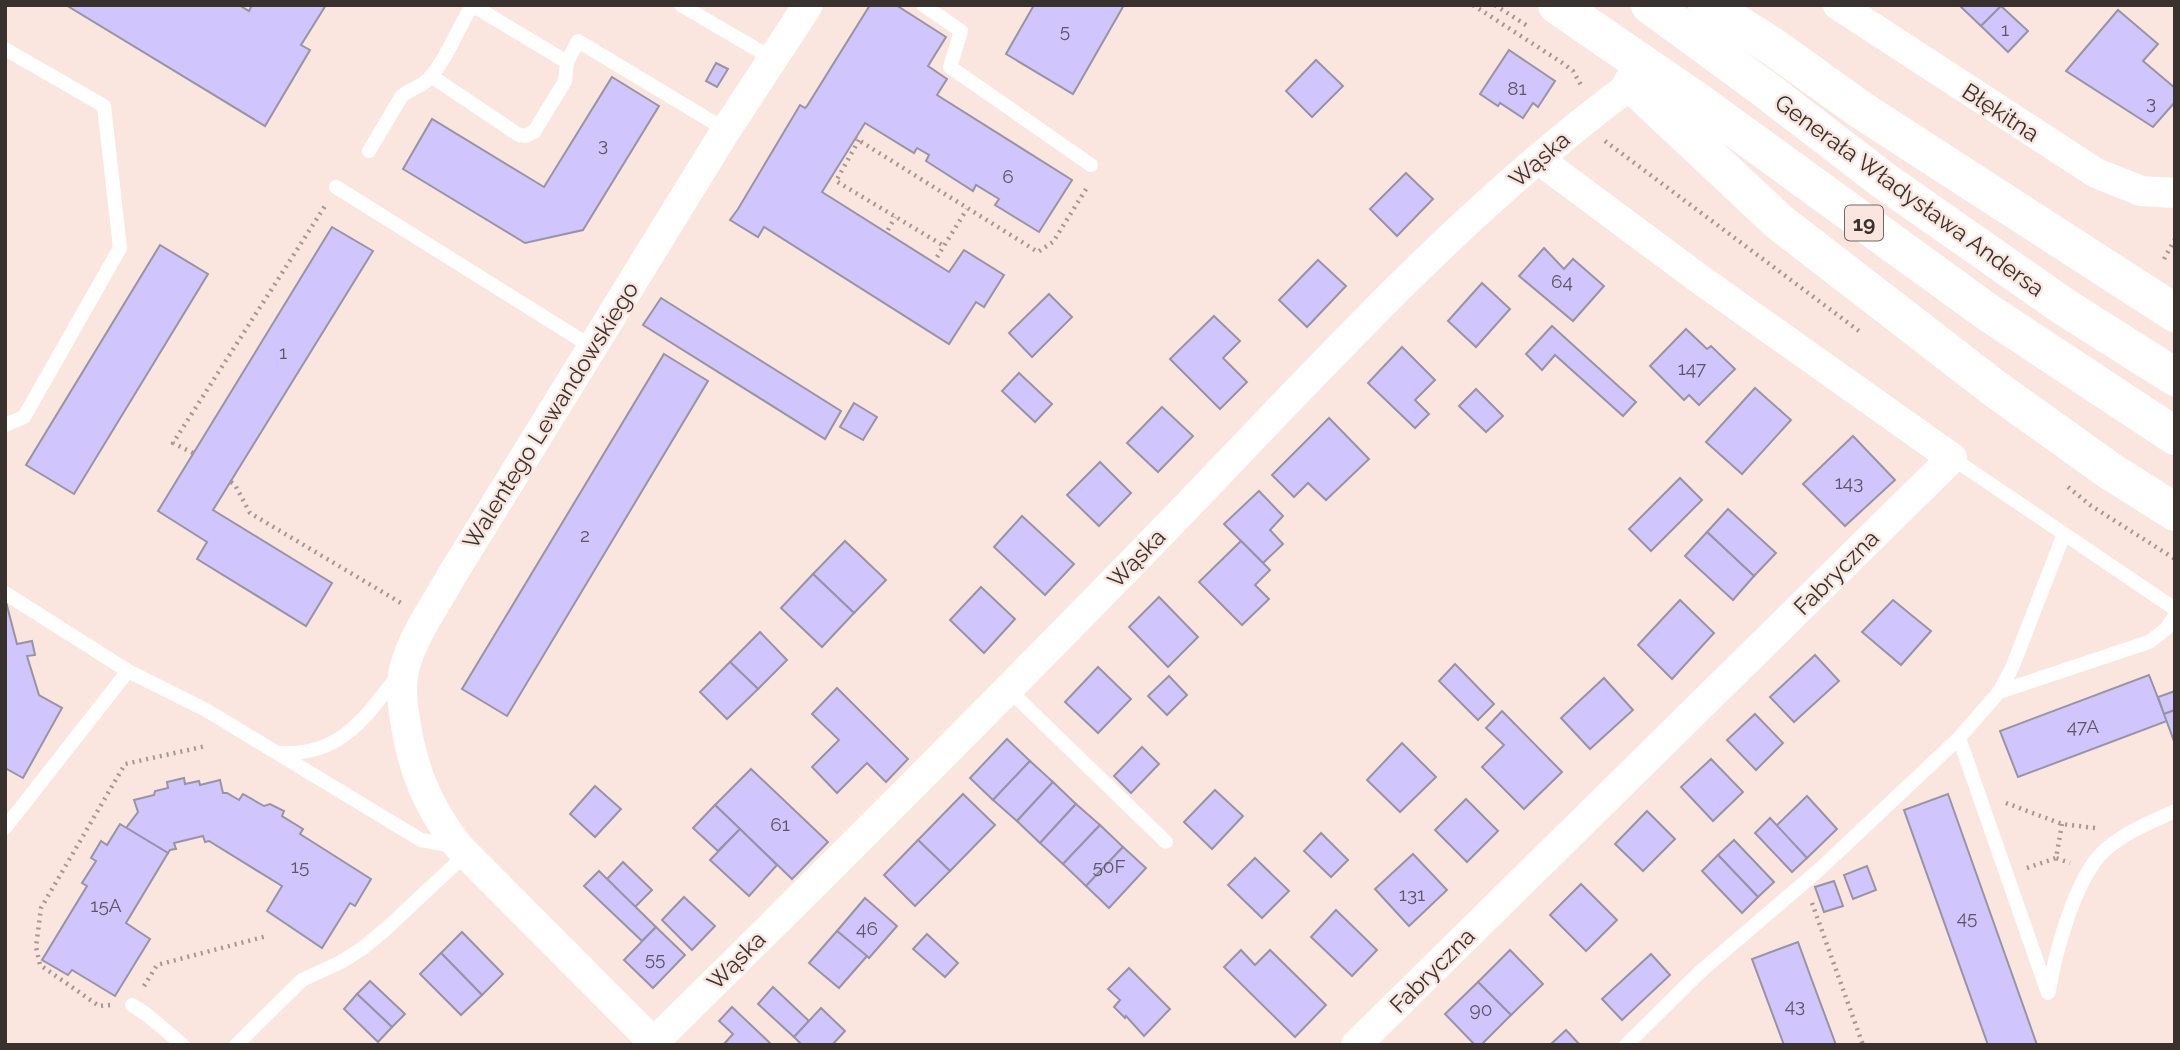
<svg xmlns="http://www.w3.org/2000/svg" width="2180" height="1050" viewBox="0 0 2180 1050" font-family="Raleway,sans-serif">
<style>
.building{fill:#d0c5fc;stroke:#9794a4;stroke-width:2}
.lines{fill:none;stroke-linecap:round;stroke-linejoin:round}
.path{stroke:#a69792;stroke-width:4.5;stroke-dasharray:2 5;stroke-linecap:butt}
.service{stroke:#fff;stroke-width:14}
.minor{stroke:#fff;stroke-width:30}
.secondary{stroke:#fff;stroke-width:38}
.trunk{stroke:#fff;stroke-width:38}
.labels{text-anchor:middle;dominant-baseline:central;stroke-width:5;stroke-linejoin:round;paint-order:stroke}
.number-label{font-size:19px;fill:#5e5662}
.shield{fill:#fae6df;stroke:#726763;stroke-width:2}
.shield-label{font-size:21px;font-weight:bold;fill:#38312e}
.street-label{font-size:23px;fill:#38312e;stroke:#fae6df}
</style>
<rect width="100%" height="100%" fill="#fae6df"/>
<!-- building -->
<g class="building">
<polygon points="66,5 239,5 249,11 252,5 326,5 301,45 310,50 265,126"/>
<polygon points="870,5 896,5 946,37 928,66 947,79 937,95 1072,180 1039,232 995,205 999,199 976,185 973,191 926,161 929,155 917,148 914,153 865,123 822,192 949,272 964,250 1004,275 984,307 976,302 949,344 764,227 758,237 730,220 738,209 800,105 805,108 807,106"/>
<polygon points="1034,5 1124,5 1073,94 1006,54"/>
<polygon points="1959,5 2001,5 2001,6 1981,26"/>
<polygon points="2001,6 2028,31 2008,52 1981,26"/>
<polygon points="2118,10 2158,44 2143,61 2175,88 2175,102 2153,127 2066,71"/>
<polygon points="1509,50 1555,81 1538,107 1533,103 1523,118 1500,103 1498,106 1480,94"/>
<polygon points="1316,60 1343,86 1312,117 1286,91"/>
<polygon points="716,63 728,69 717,87 706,81"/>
<polygon points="612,77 659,106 583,230 525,243 403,169 432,119 544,187"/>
<polygon points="1406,173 1433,199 1397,236 1370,209"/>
<polygon points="332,227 373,251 213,510 332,583 306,626 197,559 207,542 158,511"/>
<polygon points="160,245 208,274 74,494 26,465"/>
<polygon points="1544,248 1564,269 1573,259 1604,286 1573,321 1519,276"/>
<polygon points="1318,260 1346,286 1307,327 1279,300"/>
<polygon points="1482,283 1510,309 1476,347 1448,321"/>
<polygon points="1049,294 1072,317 1032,357 1009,333"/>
<polygon points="661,298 841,411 825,439 643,325"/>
<polygon points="1214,316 1240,341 1223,358 1247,382 1220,409 1170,359"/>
<polygon points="1552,326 1636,402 1623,416 1555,355 1542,370 1526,354"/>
<polygon points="1686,329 1707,349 1711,346 1735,369 1699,405 1689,395 1684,400 1650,366"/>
<polygon points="1402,347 1435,380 1415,400 1429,414 1415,428 1368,383"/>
<polygon points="664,354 708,381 507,716 462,689"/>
<polygon points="1019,373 1052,404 1035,422 1002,391"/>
<polygon points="1755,388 1791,420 1742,474 1706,442"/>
<polygon points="1476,389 1503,416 1486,432 1459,406"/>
<polygon points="854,403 877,417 863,440 840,427"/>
<polygon points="1162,407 1193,436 1158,472 1127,443"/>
<polygon points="1329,418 1369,459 1326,500 1308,483 1294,497 1272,475"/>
<polygon points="1853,436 1895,480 1845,526 1803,484"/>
<polygon points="1100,462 1131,493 1099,526 1067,495"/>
<polygon points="1680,478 1702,500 1651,551 1629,529"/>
<polygon points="1259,491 1283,516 1270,530 1283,544 1263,563 1224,524"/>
<polygon points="1728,509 1776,553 1754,576 1707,532"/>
<polygon points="1022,516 1074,564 1045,595 994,547"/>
<polygon points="1707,532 1754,576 1733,600 1685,556"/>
<polygon points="845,541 886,580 854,613 813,574"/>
<polygon points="1241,541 1270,570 1255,585 1269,599 1242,625 1199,582"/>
<polygon points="813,574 854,613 822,647 781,608"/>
<polygon points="981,587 1015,619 984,653 950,620"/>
<polygon points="1159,597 1198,637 1168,667 1129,627"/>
<polygon points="1680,600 1714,633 1672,679 1638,645"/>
<polygon points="1893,600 1931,631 1901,665 1862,632"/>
<polygon points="6,602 17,644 32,641 35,655 27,656 39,695 62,708 23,778 5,768"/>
<polygon points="760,632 787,660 758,689 730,662"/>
<polygon points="1815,655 1839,681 1794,722 1770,697"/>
<polygon points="730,662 758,689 727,719 700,692"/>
<polygon points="1455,664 1494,704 1478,720 1439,681"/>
<polygon points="1098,667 1131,699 1098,733 1065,702"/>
<polygon points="2149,675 2167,721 2018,777 2000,731"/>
<polygon points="1169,676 1187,695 1167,715 1148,696"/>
<polygon points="1604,678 1633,710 1590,749 1561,718"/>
<polygon points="837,688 908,759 886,782 867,763 837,793 812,767 839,740 812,714"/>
<polygon points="2175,691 2175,710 2164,714 2158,697"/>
<polygon points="2175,710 2175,744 2164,714"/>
<polygon points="1502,711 1562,772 1524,809 1482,767 1504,745 1486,728"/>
<polygon points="1755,714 1783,743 1756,770 1727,740"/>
<polygon points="1007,739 1030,761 993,800 970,778"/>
<polygon points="1402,743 1436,777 1400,812 1367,780"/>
<polygon points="1142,747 1159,764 1131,793 1114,776"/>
<polygon points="1711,759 1743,792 1713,821 1681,787"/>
<polygon points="1030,761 1053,782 1017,821 993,800"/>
<polygon points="751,769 828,842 792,879 715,805"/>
<polygon points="184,778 185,784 199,781 200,785 220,780 223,793 227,793 239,800 243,794 264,806 270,804 284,811 282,816 303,829 300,834 371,879 355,906 350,903 322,948 267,911 282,886 209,841 205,842 203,836 174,843 176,849 170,850 168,853 126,828 138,812 134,800 154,795 155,791 168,788 167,782"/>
<polygon points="1053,782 1076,804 1040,843 1017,821"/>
<polygon points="595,786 621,809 595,837 570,814"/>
<polygon points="1215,790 1243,816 1212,849 1184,822"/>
<polygon points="963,794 995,825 950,871 918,840"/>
<polygon points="1948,794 2024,1008 2037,1045 1988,1045 1904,810"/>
<polygon points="1807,796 1837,829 1807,858 1776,826"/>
<polygon points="1466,799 1498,831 1467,862 1435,830"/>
<polygon points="1076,804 1100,825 1063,864 1040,843"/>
<polygon points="715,805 740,829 718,851 693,828"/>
<polygon points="1647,811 1675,839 1643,871 1615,844"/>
<polygon points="1770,818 1807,858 1792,872 1755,833"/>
<polygon points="120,824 168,853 126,923 150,939 115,996 72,970 68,975 42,960 87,886 82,883 96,861 91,858 101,841 107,845"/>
<polygon points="1100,825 1123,847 1086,886 1063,864"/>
<polygon points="740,829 777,865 749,896 710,860"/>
<polygon points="1321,833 1348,860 1331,877 1304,851"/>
<polygon points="918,840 950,871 915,906 884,875"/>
<polygon points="1734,840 1774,882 1758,897 1718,855"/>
<polygon points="1123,847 1146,868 1109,908 1086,886"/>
<polygon points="1413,854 1447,890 1409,926 1375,889"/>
<polygon points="1718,855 1758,897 1742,913 1702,871"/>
<polygon points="1255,858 1289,891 1262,918 1228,885"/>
<polygon points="623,862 652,890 635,907 607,879"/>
<polygon points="1867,866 1876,890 1853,899 1844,875"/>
<polygon points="599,871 656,927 642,941 584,886"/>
<polygon points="1834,881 1843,906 1824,912 1815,887"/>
<polygon points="1581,884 1617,920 1586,951 1550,915"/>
<polygon points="684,897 715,926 692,950 662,920"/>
<polygon points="865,898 897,926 869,958 837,931"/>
<polygon points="1336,910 1377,950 1352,976 1311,937"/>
<polygon points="656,927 685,955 653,988 624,960"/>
<polygon points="837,931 867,956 839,988 809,963"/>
<polygon points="462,932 503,974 482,995 441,953"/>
<polygon points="927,934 958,963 945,977 913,949"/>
<polygon points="1798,942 1810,975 1836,1045 1784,1045 1752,959"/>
<polygon points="1241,950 1255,965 1270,950 1326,1005 1295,1037 1224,967"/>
<polygon points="1510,950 1543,984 1511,1015 1478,982"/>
<polygon points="441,953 482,995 461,1015 420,974"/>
<polygon points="1651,954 1670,975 1622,1020 1602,999"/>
<polygon points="1129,968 1170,1009 1144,1036 1126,1016 1125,1018 1114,1007 1120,1000 1108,989"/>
<polygon points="370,981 405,1014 392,1027 357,994"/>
<polygon points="1478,982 1511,1015 1481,1045 1475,1045 1445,1014"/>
<polygon points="773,987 809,1021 794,1037 758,1004"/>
<polygon points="357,994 392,1027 378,1042 344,1009"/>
<polygon points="732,1007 772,1045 723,1045 733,1034 719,1021"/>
<polygon points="821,1008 845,1031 832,1045 802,1045 794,1037"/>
<polygon points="1566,1030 1580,1045 1550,1045"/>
</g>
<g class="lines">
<!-- path -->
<g class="path">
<polyline points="1473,5 1564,64 1573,71 1581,85"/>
<polyline points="1495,5 1529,27"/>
<polyline points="855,138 1038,252 1053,242 1088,186"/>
<polyline points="859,140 836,181 944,246"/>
<polyline points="1605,141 1859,331"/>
<polyline points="888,230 895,217"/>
<polyline points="937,257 967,209"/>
<polyline points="2164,259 2175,239"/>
<polyline points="193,453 173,443 325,206"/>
<polyline points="231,482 235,485 250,513 401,603"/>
<polyline points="2068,487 2090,505 2175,559"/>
<polyline points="2006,803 2062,824 2095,828"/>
<polyline points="2062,824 2056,858 2070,863"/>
<polyline points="2027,868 2056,858"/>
<polyline points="1812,903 1863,1045"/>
<polyline points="144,986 157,965 267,936"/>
<polyline points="110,1005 99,1006 40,965 36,947 41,908 125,764 206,746"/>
</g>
<!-- service -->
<g class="service">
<polyline points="681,5 773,59"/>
<polyline points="923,5 961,31 950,67 1091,165"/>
<polyline points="5,49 104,106 120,248 24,417 5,425"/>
<polyline points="431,76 519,135 525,136 534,132 565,81 567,62"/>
<path d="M369 151 401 97C408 90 418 88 425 82 440 71 457 32 467 14L471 9 477 8 567 62 578 41 726 130"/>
<polyline points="336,187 592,347"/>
<polyline points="1952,458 2175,609"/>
<polyline points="5,593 128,671 206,710 421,840 453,846"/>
<polyline points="1007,688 1166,842"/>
<polyline points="1999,692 2012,668 2064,534"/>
<polyline points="1959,738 2048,993"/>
<path d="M280 753C341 756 365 718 399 674"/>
<polyline points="5,828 128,671"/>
<path d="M2049 991C2055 953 2074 884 2100 855 2120 834 2149 823 2175 811"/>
<polyline points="132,1005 146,1014 183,1045"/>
<polyline points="236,1045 302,980 341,962 363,948 386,929 466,854"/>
<polyline points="1626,1045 1701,971 1820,869 1959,738 1999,692 2149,642 2166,629 2175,616"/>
</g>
<!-- minor -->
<g class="minor">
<polyline points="1838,5 2096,173 2141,191 2175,193"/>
<path d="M651 1045C825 874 998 701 1168 526 1316 373 1460 211 1632 84"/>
<path d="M656 1045 459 847C428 808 412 768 405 720 402 702 400 683 405 666 414 634 436 604 452 575L726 130 808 5"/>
<polyline points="1356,1045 1952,458 1701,280 1538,159"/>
</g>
<!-- secondary -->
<g class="secondary">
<polyline points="1707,5 1772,46 1861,110 2175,313"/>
<polyline points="1632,84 1778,221 1994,388 2110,471 2175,512"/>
</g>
<!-- trunk -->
<g class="trunk">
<polyline points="1557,5 1701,104 1986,311 2175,436"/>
<polyline points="1650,5 1766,90 1883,180 2063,306 2175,377"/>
</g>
</g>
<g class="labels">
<!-- number labels -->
<g class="number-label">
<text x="2005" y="29">1</text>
<text x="1065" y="30">5</text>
<text x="1517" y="88">81</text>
<text x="2151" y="102">3</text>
<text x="603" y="144">3</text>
<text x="1008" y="176">6</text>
<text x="1562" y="281">64</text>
<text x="283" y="352">1</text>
<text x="1692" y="368">147</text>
<text x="1849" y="482">143</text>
<text x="585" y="535">2</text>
<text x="2083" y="726">47A</text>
<text x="780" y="824">61</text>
<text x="300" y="866">15</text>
<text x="1109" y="866">50F</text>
<text x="1412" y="894">131</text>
<text x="106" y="905">15A</text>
<text x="1967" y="917">45</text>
<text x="867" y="928">46</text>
<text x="655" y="958">55</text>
<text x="1795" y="1005">43</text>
<text x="1481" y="1009">90</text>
</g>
<!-- shield labels -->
<rect class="shield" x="1845" y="205.5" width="38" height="35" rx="5"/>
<g class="shield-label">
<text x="1864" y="223">19</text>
</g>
<!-- street labels -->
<g class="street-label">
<text transform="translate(2001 112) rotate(33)">Błękitna</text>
<text transform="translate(1539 159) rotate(-41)">Wąska</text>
<text transform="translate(1910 195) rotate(36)">Generała Władysława Andersa</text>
<text transform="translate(550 415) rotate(-58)">Walentego Lewandowskiego</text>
<text transform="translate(1136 558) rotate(-46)">Wąska</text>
<text transform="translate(1836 572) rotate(-45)">Fabryczna</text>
<text transform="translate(736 960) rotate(-45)">Wąska</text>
<text transform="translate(1432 970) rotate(-45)">Fabryczna</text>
</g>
</g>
<!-- border -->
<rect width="2180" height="1050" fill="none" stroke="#38312e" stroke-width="14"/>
</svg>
